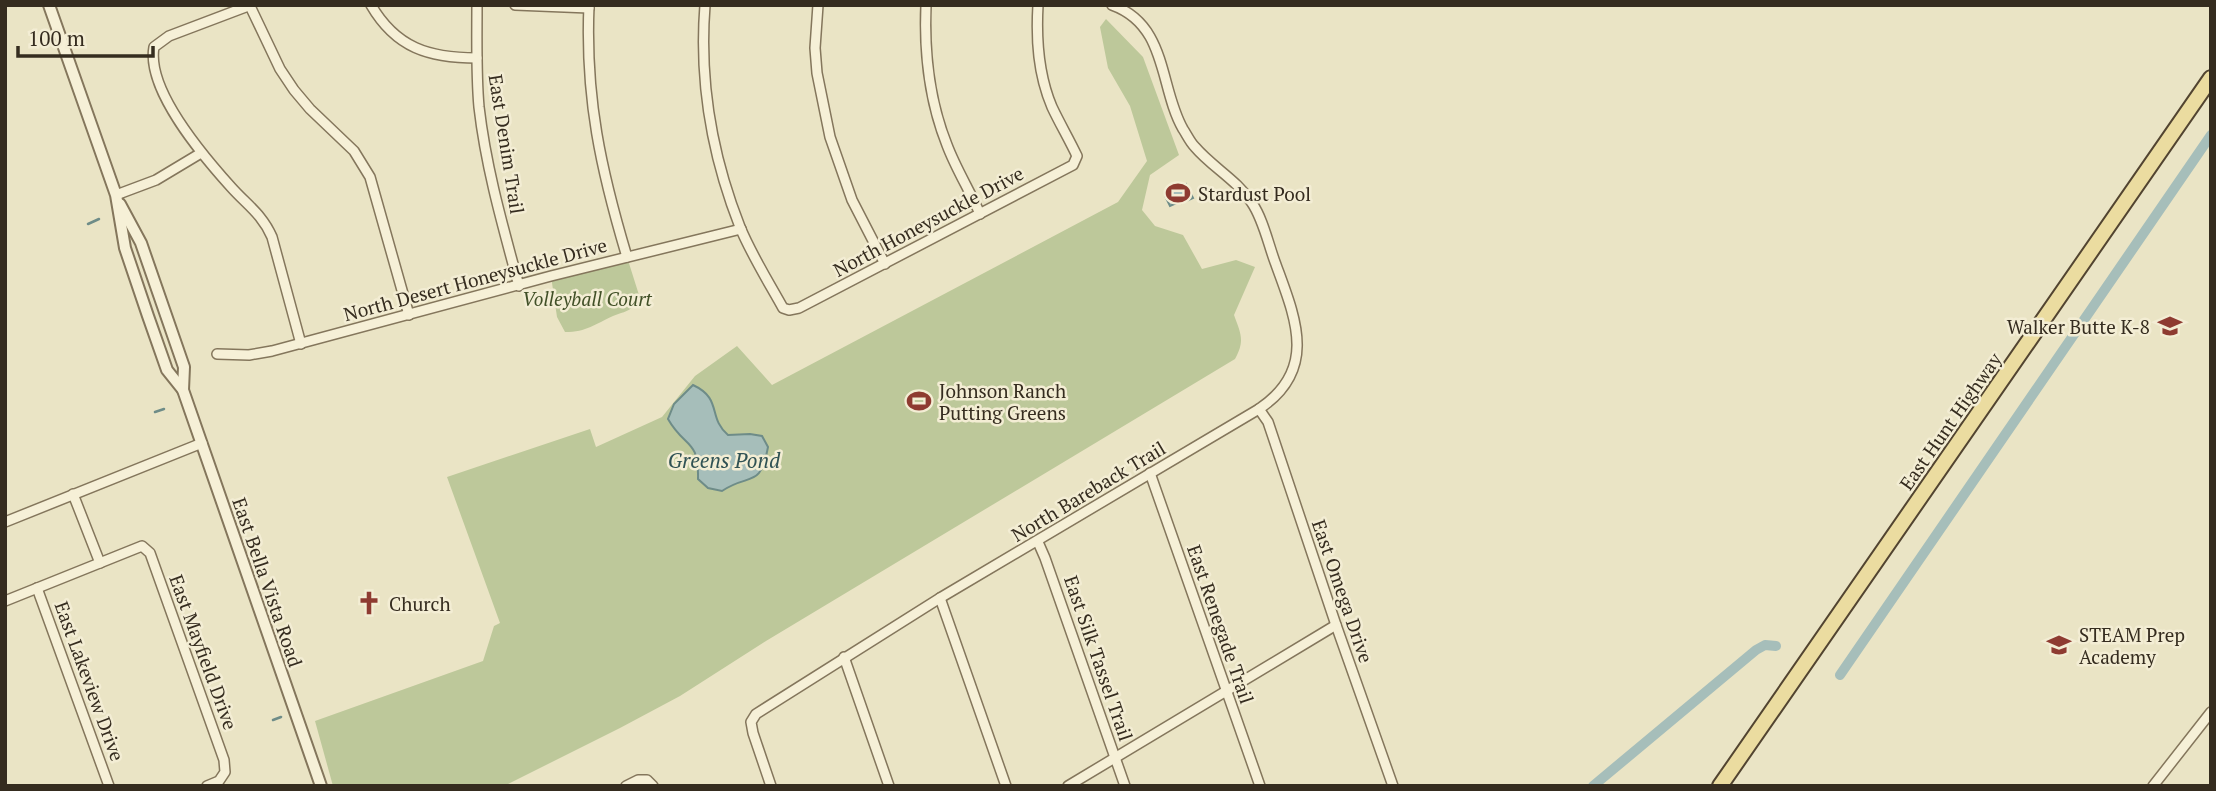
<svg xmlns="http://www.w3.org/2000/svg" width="2216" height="791" viewBox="0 0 2216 791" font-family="'PT Serif',serif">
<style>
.green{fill:#bdc89a}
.water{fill:#a6beba;stroke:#6e8c88;stroke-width:2}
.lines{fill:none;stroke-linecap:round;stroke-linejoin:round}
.stream{stroke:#6e8c88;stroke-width:2.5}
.canal{stroke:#a6beba;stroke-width:10}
.minor-casing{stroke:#84765c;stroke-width:12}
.tertiary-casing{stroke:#84765c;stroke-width:14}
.primary-casing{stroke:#524430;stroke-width:18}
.minor{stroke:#f6f0d7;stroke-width:9}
.tertiary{stroke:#f6f0d7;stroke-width:10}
.primary{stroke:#ebdca0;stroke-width:14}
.labels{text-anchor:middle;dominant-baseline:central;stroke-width:5;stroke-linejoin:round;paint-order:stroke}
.street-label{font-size:19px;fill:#352c1f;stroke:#f3edd4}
.poi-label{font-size:19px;fill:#352c1f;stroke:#f3edd4;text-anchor:start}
.park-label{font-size:19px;font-style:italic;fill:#415027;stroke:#f3edd4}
.water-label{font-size:21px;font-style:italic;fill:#305254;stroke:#f3edd4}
</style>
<rect width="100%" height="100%" fill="#eae4c5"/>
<!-- green -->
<g class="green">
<path d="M1106 19 1143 57 1179 155 1150 175 1142 210 1155 226 1183 235 1202 269 1236 260 1255 267 1234 315C1241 334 1245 341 1235 359L766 641 680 696 620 728 504 786H333L315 721 483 661 494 626 500 623 447 477 590 429 596 447 662 417 695 376 737 346 772 385 1118 202 1147 161 1130 106 1108 68 1100 27Z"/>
<path d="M627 257 639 295C638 298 636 304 634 306 628 312 620 313 613 316 595 324 587 332 565 332L557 317 551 276Z"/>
</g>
<!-- water -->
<g class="water">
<polygon points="1186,184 1193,198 1182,203 1181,201 1170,206 1165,196 1167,188 1175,190"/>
<path d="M693 385C723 399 707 417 728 435L750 434 762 436 768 447C760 490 750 472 722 491L708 488 698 479C699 438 685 449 668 419L674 404Z"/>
</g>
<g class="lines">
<!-- stream -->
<g class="stream">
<polyline points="88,224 99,219"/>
<polyline points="155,412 164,409"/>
<polyline points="273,720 281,717"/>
</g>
<!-- canal -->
<g class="canal">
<polyline points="1840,675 2211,135"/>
<polyline points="1593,786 1756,650 1765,645 1776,646"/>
</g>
<!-- minor casing -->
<g class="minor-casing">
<g id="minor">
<path d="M251 5 169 36 154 47C146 90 204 157 231 187 247 205 262 214 272 237L301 344"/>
<path d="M371 5C396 48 429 58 477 58"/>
<path d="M477 5C477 39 476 74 479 107 486 168 503 227 519 286"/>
<polyline points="515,5 589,8"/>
<path d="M589 5C585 98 601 170 627 257"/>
<path d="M705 5C699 81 712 156 740 227 751 254 768 281 783 308L789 310 799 308 1073 165 1077 156C1069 139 1060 124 1052 107 1038 74 1036 40 1038 5"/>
<polyline points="818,5 815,48 817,73 830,137 852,200 885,264"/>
<path d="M926 5C924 53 929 100 947 145 956 169 970 191 980 214"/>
<polyline points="250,6 280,69 294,90 310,109 354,151 370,177 409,315"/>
<polyline points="116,195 156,180 201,153"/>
<polyline points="217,354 249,355 272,351 551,276 741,229"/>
<polyline points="1259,409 1268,422 1336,625 1393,786"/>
<polyline points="1150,473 1260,786"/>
<polyline points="73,494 100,563"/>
<polyline points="5,522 202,443"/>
<polyline points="1038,542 1045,558 1125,786"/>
<polyline points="37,588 109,786"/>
<polyline points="940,598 1006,786"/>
<polyline points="5,601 132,550 142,546 150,553 224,760 225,772 219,781 207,786"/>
<polyline points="844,657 889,786"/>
<polyline points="626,786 638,780 647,780 653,786"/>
<path d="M771 786 753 733 751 722 756 714 940 598 1259 409C1319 369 1295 317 1275 262 1268 243 1263 219 1252 203 1237 180 1212 167 1195 147 1190 142 1187 135 1183 129 1159 87 1168 25 1112 5"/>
<polyline points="1068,786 1336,625"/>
<polyline points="2153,786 2211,712"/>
</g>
</g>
<!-- tertiary casing -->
<g class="tertiary-casing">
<g id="tertiary">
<polyline points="49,5 116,195 125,248 148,316 167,370 183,390 321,786"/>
<polyline points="120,204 141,243 184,367 183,390"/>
</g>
</g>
<!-- primary casing -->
<g class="primary-casing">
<polyline id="primary" points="1720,786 2211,78"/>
</g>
<!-- minor -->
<use href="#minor" class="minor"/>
<!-- tertiary -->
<use href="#tertiary" class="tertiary"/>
<!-- primary -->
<use href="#primary" class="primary"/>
</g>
<!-- icons -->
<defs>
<g id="stadium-bare" transform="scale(1.89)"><path d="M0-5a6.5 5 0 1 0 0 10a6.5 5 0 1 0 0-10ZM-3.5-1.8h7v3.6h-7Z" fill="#8e3b31" stroke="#f3edd4" stroke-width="2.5" paint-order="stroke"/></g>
<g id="school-bare" transform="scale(1.89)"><path d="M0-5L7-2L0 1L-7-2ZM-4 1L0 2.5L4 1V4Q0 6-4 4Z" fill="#8e3b31" stroke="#f3edd4" stroke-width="2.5" paint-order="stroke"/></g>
<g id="church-bare" transform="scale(1.89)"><path d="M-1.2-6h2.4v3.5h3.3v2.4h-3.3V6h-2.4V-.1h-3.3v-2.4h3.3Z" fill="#8e3b31" stroke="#f3edd4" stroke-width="2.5" paint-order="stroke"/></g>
</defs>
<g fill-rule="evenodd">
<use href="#stadium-bare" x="1178" y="193"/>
<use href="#school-bare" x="2170" y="326"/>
<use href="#stadium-bare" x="919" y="401"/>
<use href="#church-bare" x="369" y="603"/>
<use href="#school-bare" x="2059" y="645"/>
</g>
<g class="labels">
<!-- street labels -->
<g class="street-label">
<text transform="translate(507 144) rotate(81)">East Denim Trail</text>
<text transform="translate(928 221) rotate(-28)">North Honeysuckle Drive</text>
<text transform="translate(475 279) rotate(-15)">North Desert Honeysuckle Drive</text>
<text transform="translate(1950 421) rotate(-55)">East Hunt Highway</text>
<text transform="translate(1088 491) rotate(-31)">North Bareback Trail</text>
<text transform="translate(268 582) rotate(71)">East Bella Vista Road</text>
<text transform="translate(1343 591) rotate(71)">East Omega Drive</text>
<text transform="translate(1221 624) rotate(71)">East Renegade Trail</text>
<text transform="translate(204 652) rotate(70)">East Mayfield Drive</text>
<text transform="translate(1099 658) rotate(71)">East Silk Tassel Trail</text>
<text transform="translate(90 681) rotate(70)">East Lakeview Drive</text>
</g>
<!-- poi labels -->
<g class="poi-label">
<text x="1198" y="193">Stardust Pool</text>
<text x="2150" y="326" text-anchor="end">Walker Butte K-8</text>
<text x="939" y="390">Johnson Ranch<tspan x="939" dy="22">Putting Greens</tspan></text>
<text x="389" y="603">Church</text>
<text x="2079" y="634">STEAM Prep<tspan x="2079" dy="22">Academy</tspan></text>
</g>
<!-- park labels -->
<g class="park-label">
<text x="587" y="298">Volleyball Court</text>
</g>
<!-- water labels -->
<g class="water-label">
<text x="724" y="460">Greens Pond</text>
</g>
</g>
<!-- border -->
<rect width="2216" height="791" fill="none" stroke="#352c1f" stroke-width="14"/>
<!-- scale -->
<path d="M18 46v10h135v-10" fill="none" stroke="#352c1f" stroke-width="3.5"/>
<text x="28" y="46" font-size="21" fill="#352c1f" stroke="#f3edd4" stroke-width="5" paint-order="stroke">100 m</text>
</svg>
